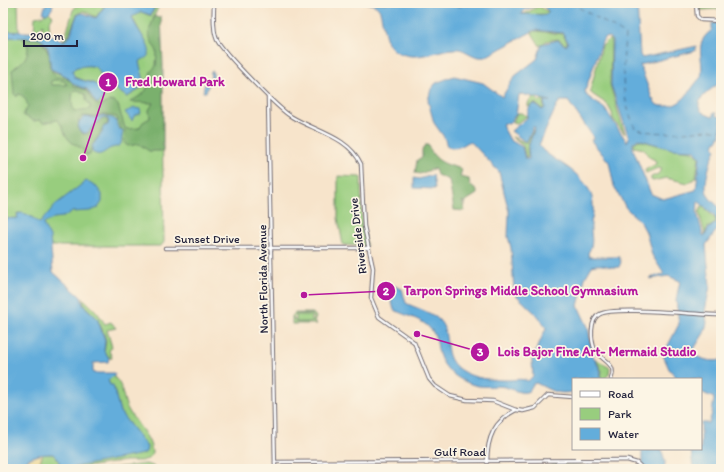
<svg xmlns="http://www.w3.org/2000/svg" width="724" height="472" viewBox="0 0 724 472" font-family="Itim,sans-serif">
<style>
.green{fill:#98cd7e;stroke:#5d785c;fill-rule:evenodd}
.forest{fill:#7ab06d;stroke:#4e6954;fill-rule:evenodd}
.sand{fill:#eeda9e;stroke:#887e6c}
.water{fill:#63addb;stroke:#42688b;fill-rule:evenodd}
.lines{fill:none;stroke-linecap:round;stroke-linejoin:round}
.ferry{stroke:#3c5a7b;stroke-width:1;stroke-dasharray:5 4;stroke-linecap:butt}
.minor-casing{stroke:#6d666d;stroke-width:4.5}
.minor{stroke:#fff;stroke-width:2.5}
.labels{text-anchor:middle;dominant-baseline:central;stroke-width:3.5;stroke-linejoin:round;paint-order:stroke}
.street-label{font-size:12px;fill:#22223b;stroke:#fcf5e5}
.leader{fill:none;stroke:#b5179e;stroke-width:1.5}
.callout-dot{fill:#b5179e;stroke:#fcf5e5;stroke-width:1.5}
.mark-label{font-size:12px;text-anchor:middle;font-weight:bold;fill:#fff}
.callout-label{font-size:13px;text-anchor:middle;font-weight:bold;fill:#b5179e;stroke:#fcf5e5;stroke-width:3.5;stroke-linejoin:round;paint-order:stroke}
</style>
<rect width="100%" height="100%" fill="#fcf5e5"/>
<filter id="ink" filterUnits="userSpaceOnUse"><feTurbulence type="fractalNoise" baseFrequency=".025" numOctaves="2"/><feDisplacementMap in="SourceGraphic" scale="8" xChannelSelector="R" yChannelSelector="G"/><feConvolveMatrix kernelMatrix="1 2 1 2 8 2 1 2 1" color-interpolation-filters="sRGB"/></filter>
<filter id="wash" filterUnits="userSpaceOnUse"><feTurbulence type="fractalNoise" baseFrequency=".012" numOctaves="4" result="noise"/><feDisplacementMap in="SourceGraphic" scale="16" xChannelSelector="R" yChannelSelector="G"/><feGaussianBlur stdDeviation="0.9" result="paint"/><feColorMatrix in="noise" values="0 0 0 0 0 0 0 0 0 0 0 0 0 0 0 0 0 1.4 0 .05"/><feComposite in="paint" operator="in"/></filter>
<g filter="url(#wash)">
<rect width="100%" height="100%" fill="#f7e4cb"/>
<!-- green -->
<g class="green">
<path d="M3 3H18L19 32 24 38C54 38 45 51 54 72L65 76 73 82V84L84 88 90 93 102 90C93 78 78 83 72 74L73 69C81 64 93 64 100 70L101 76 114 81 119 91 127 97 139 90 144 81 139 64 146 43 132 17 141 12 151 16 157 3H160L153 19 161 40 164 242 161 246H50C52 230 33 213 17 213L18 218 3 219Z"/>
<polygon points="79,3 106,3 96,17 84,11 77,14 68,37 62,41 66,35 73,10"/>
<polygon points="698,3 721,3 721,9 699,10"/>
<polygon points="539,6 548,12 546,14 522,15"/>
<polygon points="49,12 53,16 49,22 50,33 42,32 43,24 38,31 34,32 35,17 42,16"/>
<polygon points="535,31 563,34 567,42 566,45 558,39 546,41 540,46 532,33"/>
<polygon points="609,39 611,41 610,85 625,134 613,119 612,113 607,104 592,94 590,91 602,46"/>
<polygon points="533,97 536,98 540,102 542,99 549,100 543,101 544,108 542,109 535,103 528,107 528,103"/>
<polygon points="517,113 521,113 527,116 517,123 513,122"/>
<polygon points="534,129 527,148 528,157 526,158 523,146 512,137 524,142 527,142"/>
<polygon points="639,140 672,149 692,151 699,157 696,178 688,183 666,178 653,181 651,180 651,177 658,174 662,169 658,168 646,173 645,170 656,164 655,160 649,157 644,149 634,147 634,143"/>
<polygon points="338,176 361,177 362,225 367,246 343,245 338,218"/>
<polygon points="702,206 714,217 716,221 713,225 707,228 705,235 699,212"/>
<polygon points="83,298 97,312 105,324 111,322 116,328 107,330 112,347 109,351 112,357 111,359 104,351 106,341 104,334 97,318 84,305"/>
<path d="M295 313H313L316 317 314 322 317 324H292V316ZM297 314H312L314 319 311 322H296L293 318Z"/>
<rect x="296" y="315" width="15" height="7"/>
<polygon points="596,359 610,368 609,374 605,379 601,379 602,371"/>
<path d="M113 376C122 383 122 392 125 402 130 420 153 435 152 455L148 459 141 461H125L75 469H45L43 466H38L43 454H53L65 469 147 447 120 412 113 386 110 385 108 380Z"/>
<polygon points="146,464 153,466 155,469 104,469"/>
<polygon points="551,464 580,465 586,469 554,469"/>
</g>
<!-- forest -->
<g class="forest">
<path d="M155 16 158 18 161 16 163 65V151H149L139 144 128 146 124 143 125 132 120 128 117 117 103 114 95 117 83 116 79 119 78 129 83 134 90 133 92 128 104 118 108 121V123L103 127C99 138 91 142 90 155H86C83 146 71 145 67 137 63 131 63 125 57 120L43 123 40 120 34 121 23 115 28 106C26 100 24 95 18 94L17 97 14 94 12 70C20 63 28 60 28 47L23 38H38L42 41 50 56 49 66 55 76 67 79 73 82V86L86 90C94 99 94 112 109 101L115 102 118 105 125 128 128 129 139 128 143 122 150 118 149 110 153 103 130 102C150 90 146 92 151 71L156 66 157 51C147 35 147 33 155 16ZM54 80 64 81 67 85H52L50 82ZM78 90 86 95V100L90 105V109L74 111C71 103 72 99 73 91Z"/>
<path d="M425 145H428C435 162 445 164 462 169L460 177 469 179 470 185 477 191V194L466 201 465 205 463 201H462L465 211 454 210 449 180 437 175 435 168 420 174 415 173 417 160 422 157V150Z"/>
</g>
<!-- sand -->
<polygon class="sand" points="43,454 38,466 32,469 18,469 33,456"/>
<!-- water -->
<g class="water">
<polygon points="46,3 53,3 52,9 47,14 43,13"/>
<path d="M107 3H156L151 15 141 12 132 17C134 26 152 46 149 54 148 58 142 59 139 62L144 81 137 91 127 97 117 90 114 82 102 78C98 68 97 65 85 66 81 67 79 66 75 68L72 71 75 78C87 83 104 81 103 99L99 103H96L87 89 75 85 66 76 51 69C49 58 51 43 38 38L3 37V31L46 33 64 41 70 36 77 15 83 13 96 18Z"/>
<path d="M367 3H637L640 55 642 58 697 46 695 51 640 65 652 98 657 105C682 111 687 92 701 77 705 58 692 44 712 30V23H721V82C708 91 683 108 713 117V113H716V116L721 117V136H718L719 138 715 143 714 148 716 150C711 157 703 185 707 193 709 199 716 204 721 209V229L716 231 706 245 710 286 705 311 707 323 704 333 692 352C700 360 711 362 721 360V469H693L691 449H701V423H709L712 413 714 398 701 392V379H678L669 369 663 355 679 324 676 300 680 281 668 276 650 279 651 277 664 274 652 255 646 232 640 221 626 208 614 186 609 162 593 143 591 140 594 138 568 101H560L557 105 539 145C542 151 549 155 555 159 571 169 593 184 593 205 594 211 592 217 591 223 590 235 595 243 588 253L589 257H619L621 262 619 267C611 269 602 262 592 266L585 278 578 306 588 327 593 356 601 371 600 379H573V392C555 395 551 390 536 383L533 384 529 391C521 395 513 389 505 387 495 385 485 388 474 385 458 380 444 370 439 354 437 348 438 341 435 336 427 319 408 317 394 310L389 291V287L394 286 402 289 406 303C415 308 432 312 439 320 453 335 439 357 462 371 475 379 492 380 507 380 514 380 522 378 528 381L533 376 532 360 546 328 539 317 517 296 514 290 511 248 508 237 509 212 499 172 472 143 468 142C461 147 455 150 447 146L444 137 434 123 428 101 431 89 436 83 454 76 483 83 502 97 515 76 537 59 542 44 558 40 566 46 568 42 563 33 535 30 485 57C471 59 466 47 453 49 439 50 426 57 411 56 387 53 386 40 382 20 381 16 381 11 378 8 376 5 371 4 367 3ZM539 5 543 6 549 12 546 15 521 14 524 10ZM609 37 612 41 611 85 629 138 627 142 605 109 587 96 585 91 602 42 604 38ZM522 94 550 101H544L545 108 542 110 535 104C528 106 528 111 527 118L511 131 524 141H527L533 127H535L528 148 529 159H525L522 147 510 140 502 125 504 123 509 124 516 114 519 95ZM638 139 672 149 694 150 700 157 696 190 663 199 651 194 633 149V143ZM698 201 715 216 717 222 708 229 705 236 703 235 697 213Z"/>
<polygon points="213,71 213,81 208,86 206,92 203,92 205,83 210,80 211,72"/>
<polygon points="135,108 140,109 141,113 134,116 132,121 125,112"/>
<path d="M103 115 115 119 118 128 123 131 121 144C118 147 115 147 111 148 104 151 101 158 92 152V146L102 133 103 127 108 125 109 120 104 117 100 119 87 133H83L78 129 79 122 84 117 95 118Z"/>
<polygon points="433,175 435,189 414,188 414,178 419,179"/>
<path d="M86 181 95 185 102 194V202L98 208 90 211 72 212 63 217 54 218 43 224 50 237 53 272 81 297 83 305 97 318 105 340 104 351 109 358 108 362 93 363V372L95 373H114L115 375 108 380 110 385H113L120 412 147 447 146 452 143 454 65 469 59 466V460L53 454C38 454 27 456 18 469H3V219L18 218 17 214C25 210 33 219 40 223L55 205Z"/>
<path d="M642 449H662C662 457 668 461 663 469H646L642 463Z"/>
</g>
<g class="lines">
<!-- ferry -->
<g class="ferry">
<polyline points="450,3 453,7 484,3"/>
<path d="M571 3 625 34C623 72 619 91 635 128 661 138 693 129 721 130"/>
</g>
</g>
</g>
<g filter="url(#ink)">
<g class="lines">
<!-- minor casing -->
<g class="minor-casing">
<g id="minor">
<path d="M214 3C214 14 212 29 217 40 223 52 279 110 292 117 315 131 349 137 361 164L364 226 373 268 371 298 379 317 414 342 429 379 435 386 450 396 467 400 493 401 516 410 523 411 535 408 548 395 573 397"/>
<polyline points="696,3 697,16 701,20 721,21"/>
<polyline points="268,97 275,469"/>
<polyline points="165,248 369,248"/>
<path d="M611 379C618 363 601 361 595 350 591 341 589 319 600 314 614 306 699 315 721 315"/>
<polyline points="275,462 627,460 637,463 643,469"/>
<path d="M487 462C487 438 494 421 516 410"/>
</g>
</g>
<!-- minor -->
<use href="#minor" class="minor"/>
</g>
</g>
<g class="labels">
<!-- street labels -->
<g class="street-label">
<text transform="translate(358 236) rotate(-97)">Riverside Drive</text>
<text x="207" y="239">Sunset Drive</text>
<text transform="translate(263 279) rotate(-91)">North Florida Avenue</text>
<text x="460" y="452">Gulf Road</text>
</g>
</g>
<!-- callouts -->
<path class="leader" d="M83 158L108 82M304 295L386 291M417 334L480 352"/>
<g class="callout-dot">
<circle cx="83" cy="158" r="4"/>
<circle cx="304" cy="295" r="4"/>
<circle cx="417" cy="334" r="4"/>
<circle cx="108" cy="82" r="10"/>
<circle cx="386" cy="291" r="10"/>
<circle cx="480" cy="352" r="10"/>
</g>
<g class="mark-label">
<text x="108" y="86">1</text>
<text x="386" y="295">2</text>
<text x="480" y="356">3</text>
</g>
<g class="callout-label">
<text x="175" y="86">Fred Howard Park</text>
<text x="521" y="295">Tarpon Springs Middle School Gymnasium</text>
<text x="597" y="356">Lois Bajor Fine Art- Mermaid Studio</text>
</g>
<!-- margin -->
<rect width="724" height="472" fill="none" stroke="#fcf5e5" stroke-width="16"/>
<!-- legend -->
<rect x="572" y="378" width="130" height="72" fill="#fcf5e5" stroke="#a5a1a1"/>
<rect x="580" y="391" width="20" height="6" fill="#ffffff" stroke="#a5a1a1"/>
<text x="608" y="398" font-size="12" fill="#22223b">Road</text>
<rect x="580" y="408" width="20" height="12" fill="#98cd7e" stroke="#a5a1a1"/>
<text x="608" y="418" font-size="12" fill="#22223b">Park</text>
<rect x="580" y="428" width="20" height="12" fill="#63addb" stroke="#a5a1a1"/>
<text x="608" y="438" font-size="12" fill="#22223b">Water</text>
<!-- scale -->
<path d="M24 40v6h53v-6" fill="none" stroke="#22223b" stroke-width="2"/>
<text x="30" y="40" font-size="12" fill="#22223b" stroke="#fcf5e5" stroke-width="3" paint-order="stroke">200 m</text>
</svg>
